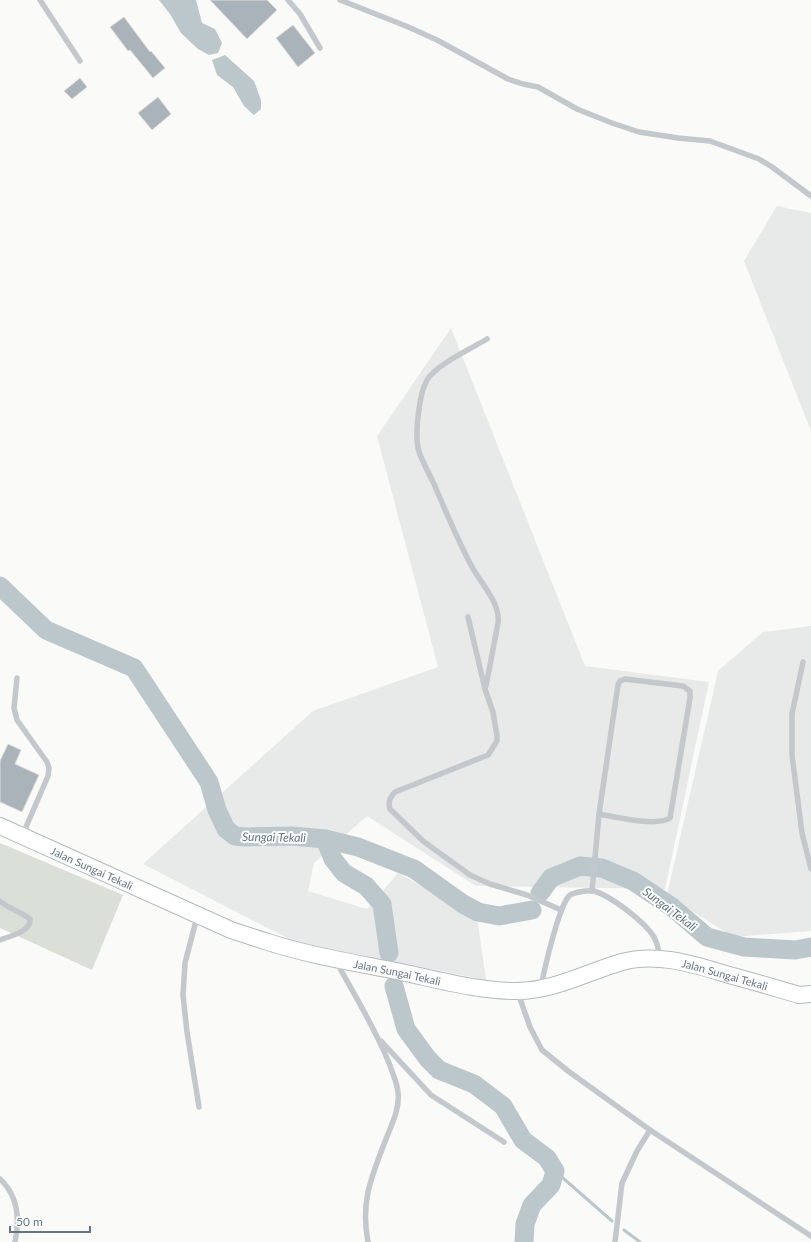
<svg xmlns="http://www.w3.org/2000/svg" width="811" height="1242" viewBox="0 0 811 1242" font-family="Lato,sans-serif">
<style>
.built{fill:#e8e9e9}
.green{fill:#dadfd7}
.water{fill:#bbc7cb}
.lines{fill:none;stroke-linecap:round;stroke-linejoin:round}
.stream{stroke:#bbc7cb;stroke-width:3}
.river{stroke:#bbc7cb;stroke-width:19}
.building{fill:#aab3b9;stroke:#dcdcda}
.secondary-casing{stroke:#b3babf;stroke-width:18}
.lane{stroke:#c3c8cc;stroke-width:5.5}
.secondary{stroke:#fff;stroke-width:16}
.labels{text-anchor:middle;dominant-baseline:central;stroke-width:4;stroke-linejoin:round;paint-order:stroke}
.street-label{font-size:11px;fill:#657683;stroke:#fff}
.water-label{font-size:12px;font-style:italic;fill:#60757c;stroke:#fff}
</style>
<rect width="100%" height="100%" fill="#fafaf8"/>
<!-- built -->
<g class="built">
<polygon points="777,206 811,213 811,431 744,261"/>
<polygon points="451,328 585,666 709,682 665,889 476,886 367,816 314,863 308,891 367,909 398,873 477,917 486,980 295,942 143,864 313,711 438,667 377,436"/>
<polygon points="811,626 811,931 733,937 667,895 718,671 763,632"/>
</g>
<!-- green -->
<polygon class="green" points="0,843 123,895 92,970 0,928"/>
<!-- water -->
<g class="water">
<polygon points="159,0 196,0 202,23 215,29 222,43 218,53 209,55 198,49 181,33 170,14"/>
<polygon points="225,55 254,81 261,100 261,109 254,115 244,106 233,87 217,75 212,60"/>
</g>
<g class="lines">
<!-- stream -->
<g class="stream">
<polyline points="555,1171 612,1221"/>
<polyline points="624,1230 640,1242"/>
</g>
<!-- river -->
<g class="river">
<polyline points="0,586 46,630 134,668 209,782 217,810 226,829 235,836 245,837 292,836 325,839 358,847 414,869 463,904 478,912 499,916 532,910"/>
<polyline points="325,839 333,859 344,873 366,886 382,904 389,953"/>
<polyline points="540,893 551,878 580,866 602,868 633,881 672,907 707,937 744,947 795,950 811,947"/>
<polyline points="394,986 406,1029 428,1059 439,1070 474,1084 503,1106 523,1140 547,1158 555,1171 551,1185 532,1205 525,1224 524,1242"/>
</g>
</g>
<!-- building -->
<g class="building">
<polygon points="210,0 267,0 277,10 247,39"/>
<polygon points="124,17 150,52 151,51 165,68 153,78 130,50 128,51 110,27"/>
<polygon points="293,25 315,53 298,67 276,38"/>
<polygon points="80,78 87,87 72,99 64,91"/>
<polygon points="158,97 171,114 152,130 138,113"/>
<polygon points="8,744 21,750 15,764 39,775 22,812 0,802 0,761"/>
</g>
<g class="lines">
<!-- secondary casing -->
<g class="secondary-casing">
<g id="secondary">
<path id="s1" d="M0 826 231 930C243 934 255 938 268 942 311 956 357 963 401 972 439 980 478 991 517 991 554 991 587 972 622 962 658 952 695 965 729 975 752 981 775 988 799 995L811 994"/>
</g>
</g>
<!-- lane -->
<g class="lane">
<polyline points="40,0 80,61"/>
<polyline points="288,0 300,14 320,48"/>
<polyline points="340,0 406,26 437,40 508,79 523,84 538,87 577,109 612,123 639,132 678,138 710,141 759,159 772,167 811,196"/>
<path d="M468 617 485 689 493 712 497 736V741L488 755 395 792C390 798 388 801 390 809L423 841 470 875 490 884 527 895 561 910"/>
<polyline points="803,662 792,714 792,755 802,833 811,869"/>
<polyline points="17,678 14,708 17,720 47,762 49,768 48,776 23,834"/>
<path d="M625 679 683 686 690 691V698L670 818C656 827 616 817 599 814L618 685 620 681Z"/>
<path d="M486 686 498 623C501 604 481 583 472 567 458 541 446 512 434 484 429 473 421 460 418 448 415 433 419 394 427 380 436 365 472 348 487 339"/>
<polyline points="592,891 599,814"/>
<path d="M0 901C9 909 21 912 30 919 31 932 10 936 0 940"/>
<polyline points="197,917 185,963 183,995 187,1032 199,1107"/>
<path d="M337 963C355 996 375 1028 389 1063 392 1072 397 1082 398 1092 400 1108 392 1124 386 1139 372 1176 360 1201 368 1242"/>
<path d="M541 987C544 971 559 904 570 895 575 892 588 890 594 891 611 896 645 922 654 937 657 943 659 950 659 957"/>
<polyline points="518,993 530,1027 542,1050 568,1071 650,1130 811,1236"/>
<polyline points="381,1041 431,1095 504,1142"/>
<path d="M0 1179C18 1196 20 1219 15 1242"/>
<polyline points="615,1242 622,1183 637,1151 650,1130"/>
</g>
<!-- secondary -->
<use href="#secondary" class="secondary"/>
</g>
<g class="labels">
<!-- street labels -->
<g class="street-label">
<text stroke="none"><textPath href="#s1" startOffset="101">Jalan Sungai Tekali</textPath></text>
<text stroke="none"><textPath href="#s1" startOffset="425">Jalan Sungai Tekali</textPath></text>
<text stroke="none"><textPath href="#s1" startOffset="761">Jalan Sungai Tekali</textPath></text>
</g>
<!-- water labels -->
<g class="water-label">
<text transform="translate(274 837) rotate(1)">Sungai Tekali</text>
<text transform="translate(670 909) rotate(37)">Sungai Tekali</text>
</g>
</g>
<!-- scale -->
<path d="M10 1226v6h80v-6" fill="none" stroke="#657683" stroke-width="2"/>
<text x="16" y="1226" font-size="12" fill="#657683" stroke="#ffffff" stroke-width="3" paint-order="stroke">50 m</text>
</svg>
